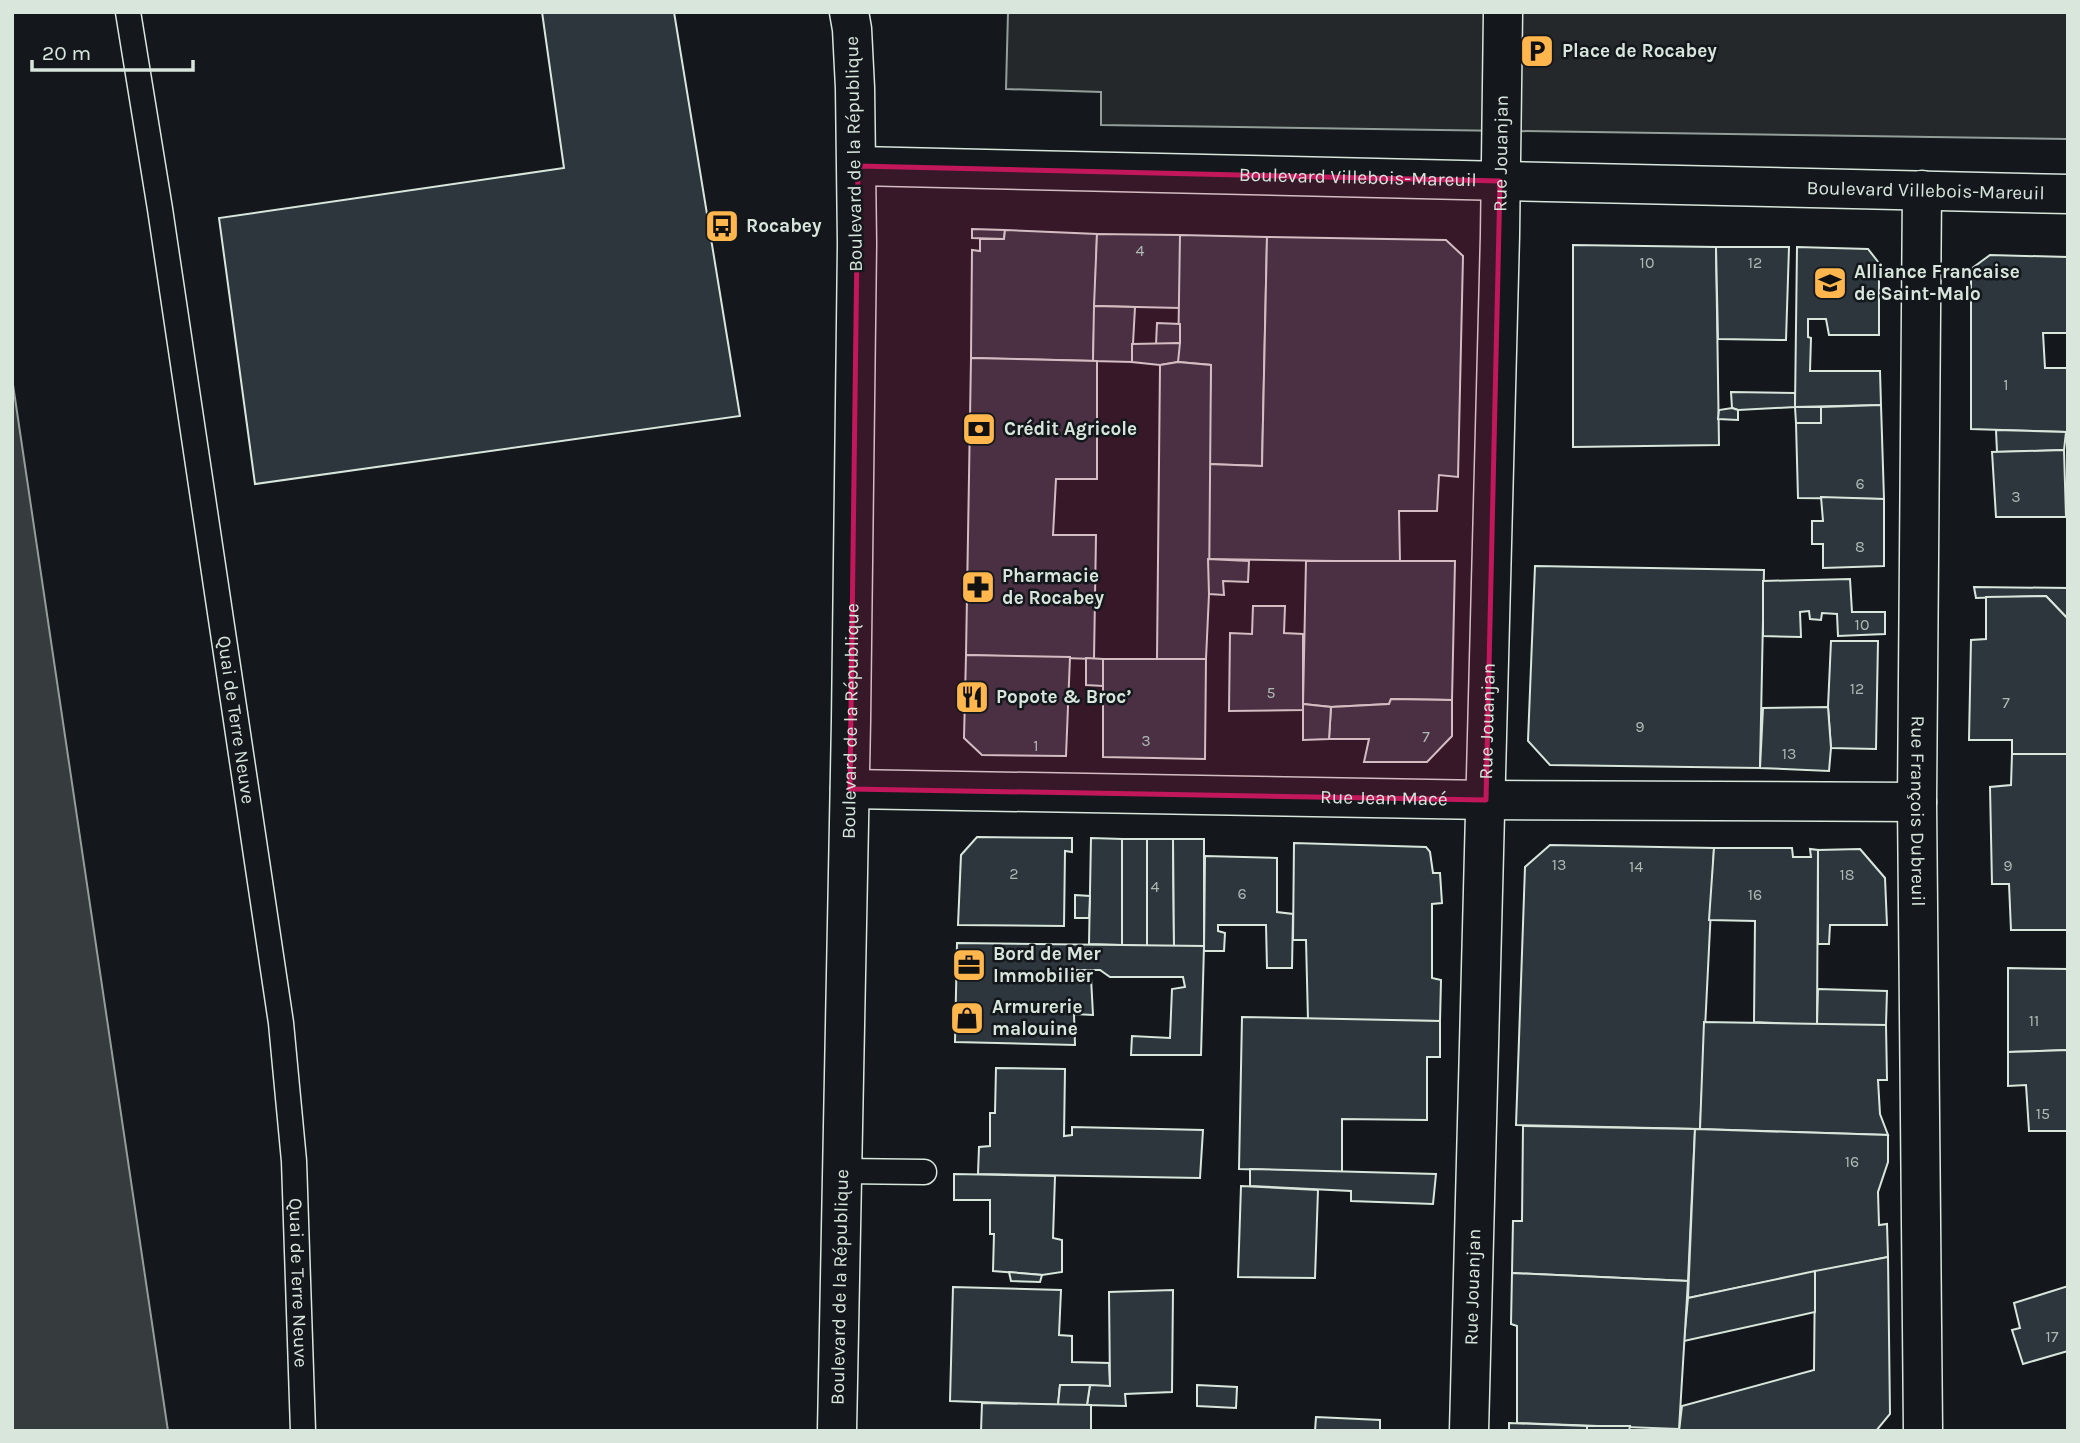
<svg xmlns="http://www.w3.org/2000/svg" width="2080" height="1443" viewBox="0 0 2080 1443" font-family="Karla,sans-serif">
<style>
.parking{fill:#24282b;stroke:#939e99;stroke-width:2}
.water{fill:#363b3e;stroke:#939e99;stroke-width:2}
.building{fill:#2c363c;stroke:#d8e6dc;stroke-width:2}
.lines{fill:none;stroke-linecap:round;stroke-linejoin:round}
.service-casing{stroke:#d8e6dc;stroke-width:27}
.minor-casing{stroke:#d8e6dc;stroke-width:41}
.primary-casing{stroke:#d8e6dc;stroke-width:41}
.service{stroke:#14181c;stroke-width:24}
.minor{stroke:#14181c;stroke-width:38}
.primary{stroke:#14181c;stroke-width:38}
.marked{fill:#c2185b;fill-opacity:0.2;stroke:#c2185b;stroke-width:5;stroke-linejoin:round}
.labels{text-anchor:middle;dominant-baseline:central;stroke-width:5;stroke-linejoin:round;paint-order:stroke}
.number-label{font-size:16px;fill:#adbab4}
.poi-label{font-size:19px;font-weight:bold;fill:#d8e6dc;stroke:#14181c;text-anchor:start}
.street-label{font-size:19px;fill:#d8e6dc;stroke:#14181c}
</style>
<rect width="100%" height="100%" fill="#14181c"/>
<!-- parking -->
<polygon class="parking" points="1008,12 2068,12 2068,139 1101,125 1101,92 1006,89"/>
<!-- water -->
<polygon class="water" points="12,378 168,1431 12,1431"/>
<!-- building -->
<g class="building">
<polygon points="542,12 674,12 740,416 255,484 219,218 564,168"/>
<polygon points="972,229 1005,230 1004,239 972,238"/>
<polygon points="1005,230 1097,234 1093,361 971,358 972,250 980,251 980,239 1004,239"/>
<polygon points="1097,234 1180,235 1180,308 1094,306"/>
<polygon points="1180,235 1267,237 1262,466 1208,464 1211,365 1178,362"/>
<polygon points="1267,237 1446,240 1463,256 1458,477 1439,475 1437,511 1399,511 1400,562 1208,559 1208,464 1262,466"/>
<polygon points="1573,245 1716,247 1719,445 1573,447"/>
<polygon points="1716,247 1789,247 1786,340 1718,339"/>
<polygon points="1797,247 1868,249 1879,263 1879,335 1829,335 1826,319 1808,319 1808,337 1811,338 1810,371 1880,371 1881,405 1795,407"/>
<polygon points="1990,255 2068,257 2068,333 2043,333 2045,368 2068,368 2068,432 1971,429 1971,269"/>
<polygon points="1094,306 1135,307 1132,362 1093,361"/>
<polygon points="1157,323 1180,324 1180,343 1156,345"/>
<polygon points="1180,343 1178,362 1160,365 1132,362 1132,344"/>
<polygon points="971,358 1097,361 1097,479 1056,479 1053,535 1096,535 1094,659 966,655"/>
<polygon points="1178,362 1211,365 1209,594 1206,659 1157,659 1160,365"/>
<polygon points="1731,392 1795,393 1795,407 1738,410 1732,408"/>
<polygon points="1881,405 1884,499 1798,498 1796,423 1821,423 1821,407"/>
<polygon points="1795,407 1821,407 1821,423 1796,423"/>
<polygon points="1732,408 1738,410 1738,420 1718,419 1719,410"/>
<polygon points="1996,430 2066,432 2064,450 1997,452"/>
<polygon points="2064,450 2066,517 1996,517 1992,452"/>
<polygon points="1821,497 1884,499 1884,566 1823,568 1823,544 1812,544 1812,521 1823,521"/>
<polygon points="1208,559 1249,561 1248,582 1223,581 1224,595 1209,594"/>
<polygon points="1306,561 1455,561 1452,700 1391,699 1389,704 1331,707 1303,704"/>
<polygon points="1535,566 1764,570 1760,768 1550,765 1528,741"/>
<polygon points="1850,579 1852,612 1885,612 1885,634 1838,636 1837,614 1822,613 1821,620 1810,619 1809,611 1800,612 1801,637 1763,636 1763,581"/>
<polygon points="1974,587 2068,588 2068,619 2046,596 1976,598"/>
<polygon points="2046,596 2068,619 2068,754 2012,754 2012,740 1969,740 1971,640 1986,639 1986,597"/>
<polygon points="1253,606 1285,606 1284,633 1303,634 1303,710 1229,711 1230,633 1252,634"/>
<polygon points="1831,641 1878,641 1876,749 1831,748 1828,707"/>
<polygon points="966,655 1070,657 1066,756 982,755 964,738"/>
<polygon points="1086,658 1103,659 1103,686 1086,685"/>
<polygon points="1103,659 1206,659 1205,759 1103,757"/>
<polygon points="1391,699 1452,700 1452,736 1427,762 1364,762 1369,739 1329,739 1331,707 1389,704"/>
<polygon points="1303,704 1331,707 1329,739 1303,740"/>
<polygon points="1828,707 1831,748 1829,771 1760,768 1763,708"/>
<polygon points="2012,754 2068,754 2068,930 2011,930 2009,884 1992,884 1990,787 2011,785"/>
<polygon points="977,837 1072,838 1072,852 1065,851 1064,926 958,925 961,855"/>
<polygon points="1091,838 1122,839 1122,945 1089,944"/>
<polygon points="1122,839 1147,839 1147,946 1122,945"/>
<polygon points="1147,839 1173,839 1174,946 1147,946"/>
<polygon points="1173,839 1204,839 1204,946 1174,946"/>
<polygon points="1294,843 1426,847 1430,852 1433,873 1440,873 1442,903 1432,904 1432,978 1441,980 1440,1021 1308,1020 1306,940 1293,940"/>
<polygon points="1550,845 1714,848 1700,1129 1516,1125 1525,867"/>
<polygon points="1714,848 1792,848 1793,857 1811,857 1810,849 1818,850 1817,1025 1754,1022 1755,921 1709,920"/>
<polygon points="1860,849 1885,878 1887,925 1830,925 1829,944 1818,944 1818,850"/>
<polygon points="1205,856 1277,858 1277,912 1293,914 1292,968 1267,968 1266,925 1218,925 1218,931 1225,933 1224,951 1204,951"/>
<polygon points="1075,895 1090,896 1089,918 1075,918"/>
<polygon points="957,943 1204,946 1201,1055 1131,1055 1132,1036 1170,1038 1172,989 1185,987 1183,977 1110,977 1100,970 1077,970 1078,977 1091,978 1093,1015 1074,1014 1075,1045 955,1042"/>
<polygon points="2008,968 2068,969 2068,1050 2008,1052"/>
<polygon points="1818,989 1887,991 1886,1025 1817,1025"/>
<polygon points="1242,1017 1440,1021 1440,1057 1427,1057 1427,1120 1342,1119 1342,1172 1239,1169"/>
<polygon points="1704,1022 1886,1025 1887,1080 1878,1080 1880,1114 1888,1135 1700,1129"/>
<polygon points="2068,1050 2068,1131 2029,1131 2026,1085 2008,1086 2008,1052"/>
<polygon points="996,1068 1065,1069 1064,1136 1072,1135 1072,1127 1203,1130 1200,1178 978,1174 979,1147 990,1146 990,1113 995,1113"/>
<polygon points="1523,1126 1695,1129 1688,1281 1512,1273 1513,1221 1522,1221"/>
<polygon points="1695,1129 1888,1135 1888,1162 1878,1192 1879,1225 1887,1224 1888,1257 1688,1298"/>
<polygon points="1250,1169 1436,1174 1433,1204 1351,1201 1351,1191 1250,1186"/>
<polygon points="954,1174 1055,1176 1053,1238 1062,1240 1062,1272 1042,1275 993,1271 994,1234 990,1234 990,1200 954,1200"/>
<polygon points="1241,1186 1318,1190 1315,1278 1238,1277"/>
<polygon points="1888,1257 1890,1414 1876,1431 1679,1431 1682,1406 1814,1370 1815,1271"/>
<polygon points="1815,1271 1815,1312 1684,1341 1688,1298"/>
<polygon points="1009,1272 1042,1275 1040,1282 1011,1281"/>
<polygon points="1512,1273 1688,1281 1679,1429 1517,1423 1517,1326 1511,1324"/>
<polygon points="2068,1286 2068,1351 2023,1364 2012,1330 2020,1328 2014,1303"/>
<polygon points="953,1287 1061,1290 1059,1335 1072,1336 1072,1362 1109,1363 1110,1386 1060,1385 1058,1405 950,1401"/>
<polygon points="1173,1290 1172,1392 1125,1394 1126,1406 1087,1405 1090,1385 1110,1386 1109,1292"/>
<polygon points="1060,1385 1090,1385 1087,1405 1058,1405"/>
<polygon points="1197,1385 1237,1387 1236,1408 1197,1406"/>
<polygon points="982,1403 1091,1405 1091,1431 981,1431"/>
<polygon points="1316,1417 1380,1420 1380,1431 1315,1431"/>
<polygon points="1509,1423 1587,1426 1587,1431 1509,1431"/>
<polygon points="1587,1426 1630,1426 1629,1431 1587,1431"/>
</g>
<g class="lines">
<!-- service casing -->
<g class="service-casing">
<g id="service">
<path id="s1" d="M128 12 160 209 281 1023 294 1161 303 1431"/>
<polyline points="842,1171 924,1172"/>
</g>
</g>
<!-- minor casing -->
<g class="minor-casing">
<g id="minor">
<path id="s2" d="M858 166 2068 194"/>
<path id="s3" d="M1922 190 1917 802 1923 1431"/>
<path id="s4" d="M850 789 1486 800 1917 802"/>
<path id="s5" d="M1469 1431 1500 235 1503 12"/>
</g>
</g>
<!-- primary casing -->
<g class="primary-casing">
<g id="primary">
<path id="s6" d="M837 1431 851 721 857 244 855 88 852 29 849 12"/>
</g>
</g>
<!-- service -->
<use href="#service" class="service"/>
<!-- minor -->
<use href="#minor" class="minor"/>
<!-- primary -->
<use href="#primary" class="primary"/>
</g>
<!-- marked area -->
<path class="marked" d="M858 166 1500 181 1486 800 850 789Z"/>
<!-- icons -->
<defs>
<g id="parking-square" transform="scale(1.75)"><rect x="-9" y="-9" width="18" height="18" rx="4" fill="#ffb74d" stroke="#14181c"/><path d="M-3.5-5.5H1a3.5 3.5 0 0 1 0 7H-1V5.5H-3.5ZM-1-3.4V-.6H.8a1.4 1.4 0 0 0 0-2.8Z" fill="#111"/></g>
<g id="bus-square" transform="scale(1.75)"><rect x="-9" y="-9" width="18" height="18" rx="4" fill="#ffb74d" stroke="#14181c"/><path d="M-5-6H5V4H4V6H2V4H-2V6H-4V4H-5ZM-3.5-4V0h7V-4ZM-3.5 1.2v1.5H-2V1.2ZM2 1.2v1.5H3.5V1.2Z" fill="#111"/></g>
<g id="university-square" transform="scale(1.75)"><rect x="-9" y="-9" width="18" height="18" rx="4" fill="#ffb74d" stroke="#14181c"/><path d="M0-5L7-2L0 1L-7-2ZM-4 1L0 2.5L4 1V4Q0 6-4 4Z" fill="#111"/></g>
<g id="bank-square" transform="scale(1.75)"><rect x="-9" y="-9" width="18" height="18" rx="4" fill="#ffb74d" stroke="#14181c"/><path d="M-6-4H6V4H-6ZM0-2.3a2.3 2.3 0 1 0 0 4.6a2.3 2.3 0 1 0 0-4.6Z" fill="#111"/></g>
<g id="pharmacy-square" transform="scale(1.75)"><rect x="-9" y="-9" width="18" height="18" rx="4" fill="#ffb74d" stroke="#14181c"/><path d="M-2-6h4v4h4v4h-4v4h-4v-4h-4v-4h4Z" fill="#111"/></g>
<g id="restaurant-square" transform="scale(1.75)"><rect x="-9" y="-9" width="18" height="18" rx="4" fill="#ffb74d" stroke="#14181c"/><path d="M-5-6h1v4h1v-4h1v4h1v-4h1v5L-1.5 .5V6h-2V.5L-5-1ZM5-6V6H3V1.5H1.5Q1.5-4 5-6Z" fill="#111"/></g>
<g id="office-square" transform="scale(1.75)"><rect x="-9" y="-9" width="18" height="18" rx="4" fill="#ffb74d" stroke="#14181c"/><path d="M-6-3h4V-5.5h4V-3h4V5H-6ZM-1-4.5V-3h2v-1.5ZM-6 0V1H6V0Z" fill="#111"/></g>
<g id="shop-square" transform="scale(1.75)"><rect x="-9" y="-9" width="18" height="18" rx="4" fill="#ffb74d" stroke="#14181c"/><path d="M-5-2.5h2.3a2.7 3.5 0 0 1 5.4 0H5L5.5 6h-11ZM-1.5-2.5h3a1.5 2.3 0 0 0-3 0Z" fill="#111"/></g>
</defs>
<g fill-rule="evenodd">
<use href="#parking-square" x="1537" y="51"/>
<use href="#bus-square" x="722" y="226"/>
<use href="#university-square" x="1830" y="283"/>
<use href="#bank-square" x="979" y="429"/>
<use href="#pharmacy-square" x="978" y="587"/>
<use href="#restaurant-square" x="972" y="697"/>
<use href="#office-square" x="969" y="965"/>
<use href="#shop-square" x="967" y="1018"/>
</g>
<g class="labels">
<!-- number labels -->
<g class="number-label">
<text x="1140" y="250">4</text>
<text x="1647" y="262">10</text>
<text x="1755" y="262">12</text>
<text x="2006" y="384">1</text>
<text x="1860" y="483">6</text>
<text x="2016" y="496">3</text>
<text x="1860" y="546">8</text>
<text x="1862" y="624">10</text>
<text x="1857" y="688">12</text>
<text x="1271" y="692">5</text>
<text x="2006" y="702">7</text>
<text x="1640" y="726">9</text>
<text x="1426" y="736">7</text>
<text x="1146" y="740">3</text>
<text x="1036" y="745">1</text>
<text x="1789" y="753">13</text>
<text x="1559" y="864">13</text>
<text x="2008" y="865">9</text>
<text x="1636" y="866">14</text>
<text x="1014" y="873">2</text>
<text x="1847" y="874">18</text>
<text x="1155" y="886">4</text>
<text x="1242" y="893">6</text>
<text x="1755" y="894">16</text>
<text x="2034" y="1020">11</text>
<text x="2043" y="1113">15</text>
<text x="1852" y="1161">16</text>
<text x="2052" y="1336">17</text>
</g>
<!-- poi labels -->
<g class="poi-label">
<text x="1562" y="51">Place de Rocabey</text>
<text x="746" y="226">Rocabey</text>
<text x="1854" y="272">Alliance Francaise<tspan x="1854" dy="22">de Saint-Malo</tspan></text>
<text x="1004" y="429">Crédit Agricole</text>
<text x="1002" y="576">Pharmacie<tspan x="1002" dy="22">de Rocabey</tspan></text>
<text x="996" y="697">Popote &amp; Broc’</text>
<text x="993" y="954">Bord de Mer<tspan x="993" dy="22">Immobilier</tspan></text>
<text x="992" y="1007">Armurerie<tspan x="992" dy="22">malouine</tspan></text>
</g>
<!-- street labels -->
<g class="street-label">
<text transform="translate(854 154) rotate(-91)">Boulevard de la République</text>
<text stroke="none"><textPath href="#s5" startOffset="1278">Rue Jouanjan</textPath></text>
<text stroke="none"><textPath href="#s2" startOffset="500">Boulevard Villebois-Mareuil</textPath></text>
<text stroke="none"><textPath href="#s2" startOffset="1068">Boulevard Villebois-Mareuil</textPath></text>
<text stroke="none"><textPath href="#s1" startOffset="716">Quai de Terre Neuve</textPath></text>
<text stroke="none"><textPath href="#s6" startOffset="710">Boulevard de la République</textPath></text>
<text stroke="none"><textPath href="#s5" startOffset="710">Rue Jouanjan</textPath></text>
<text stroke="none"><textPath href="#s4" startOffset="534">Rue Jean Macé</textPath></text>
<text stroke="none"><textPath href="#s3" startOffset="621">Rue François Dubreuil</textPath></text>
<text stroke="none"><textPath href="#s1" startOffset="1283">Quai de Terre Neuve</textPath></text>
<text stroke="none"><textPath href="#s6" startOffset="144">Boulevard de la République</textPath></text>
<text stroke="none"><textPath href="#s5" startOffset="144">Rue Jouanjan</textPath></text>
</g>
</g>
<!-- border -->
<rect width="2080" height="1443" fill="none" stroke="#d8e6dc" stroke-width="28"/>
<!-- scale -->
<path d="M32 60v10h161v-10" fill="none" stroke="#d8e6dc" stroke-width="3.5"/>
<text x="42" y="60" font-size="21" fill="#d8e6dc" stroke="#14181c" stroke-width="5" paint-order="stroke">20 m</text>
</svg>
